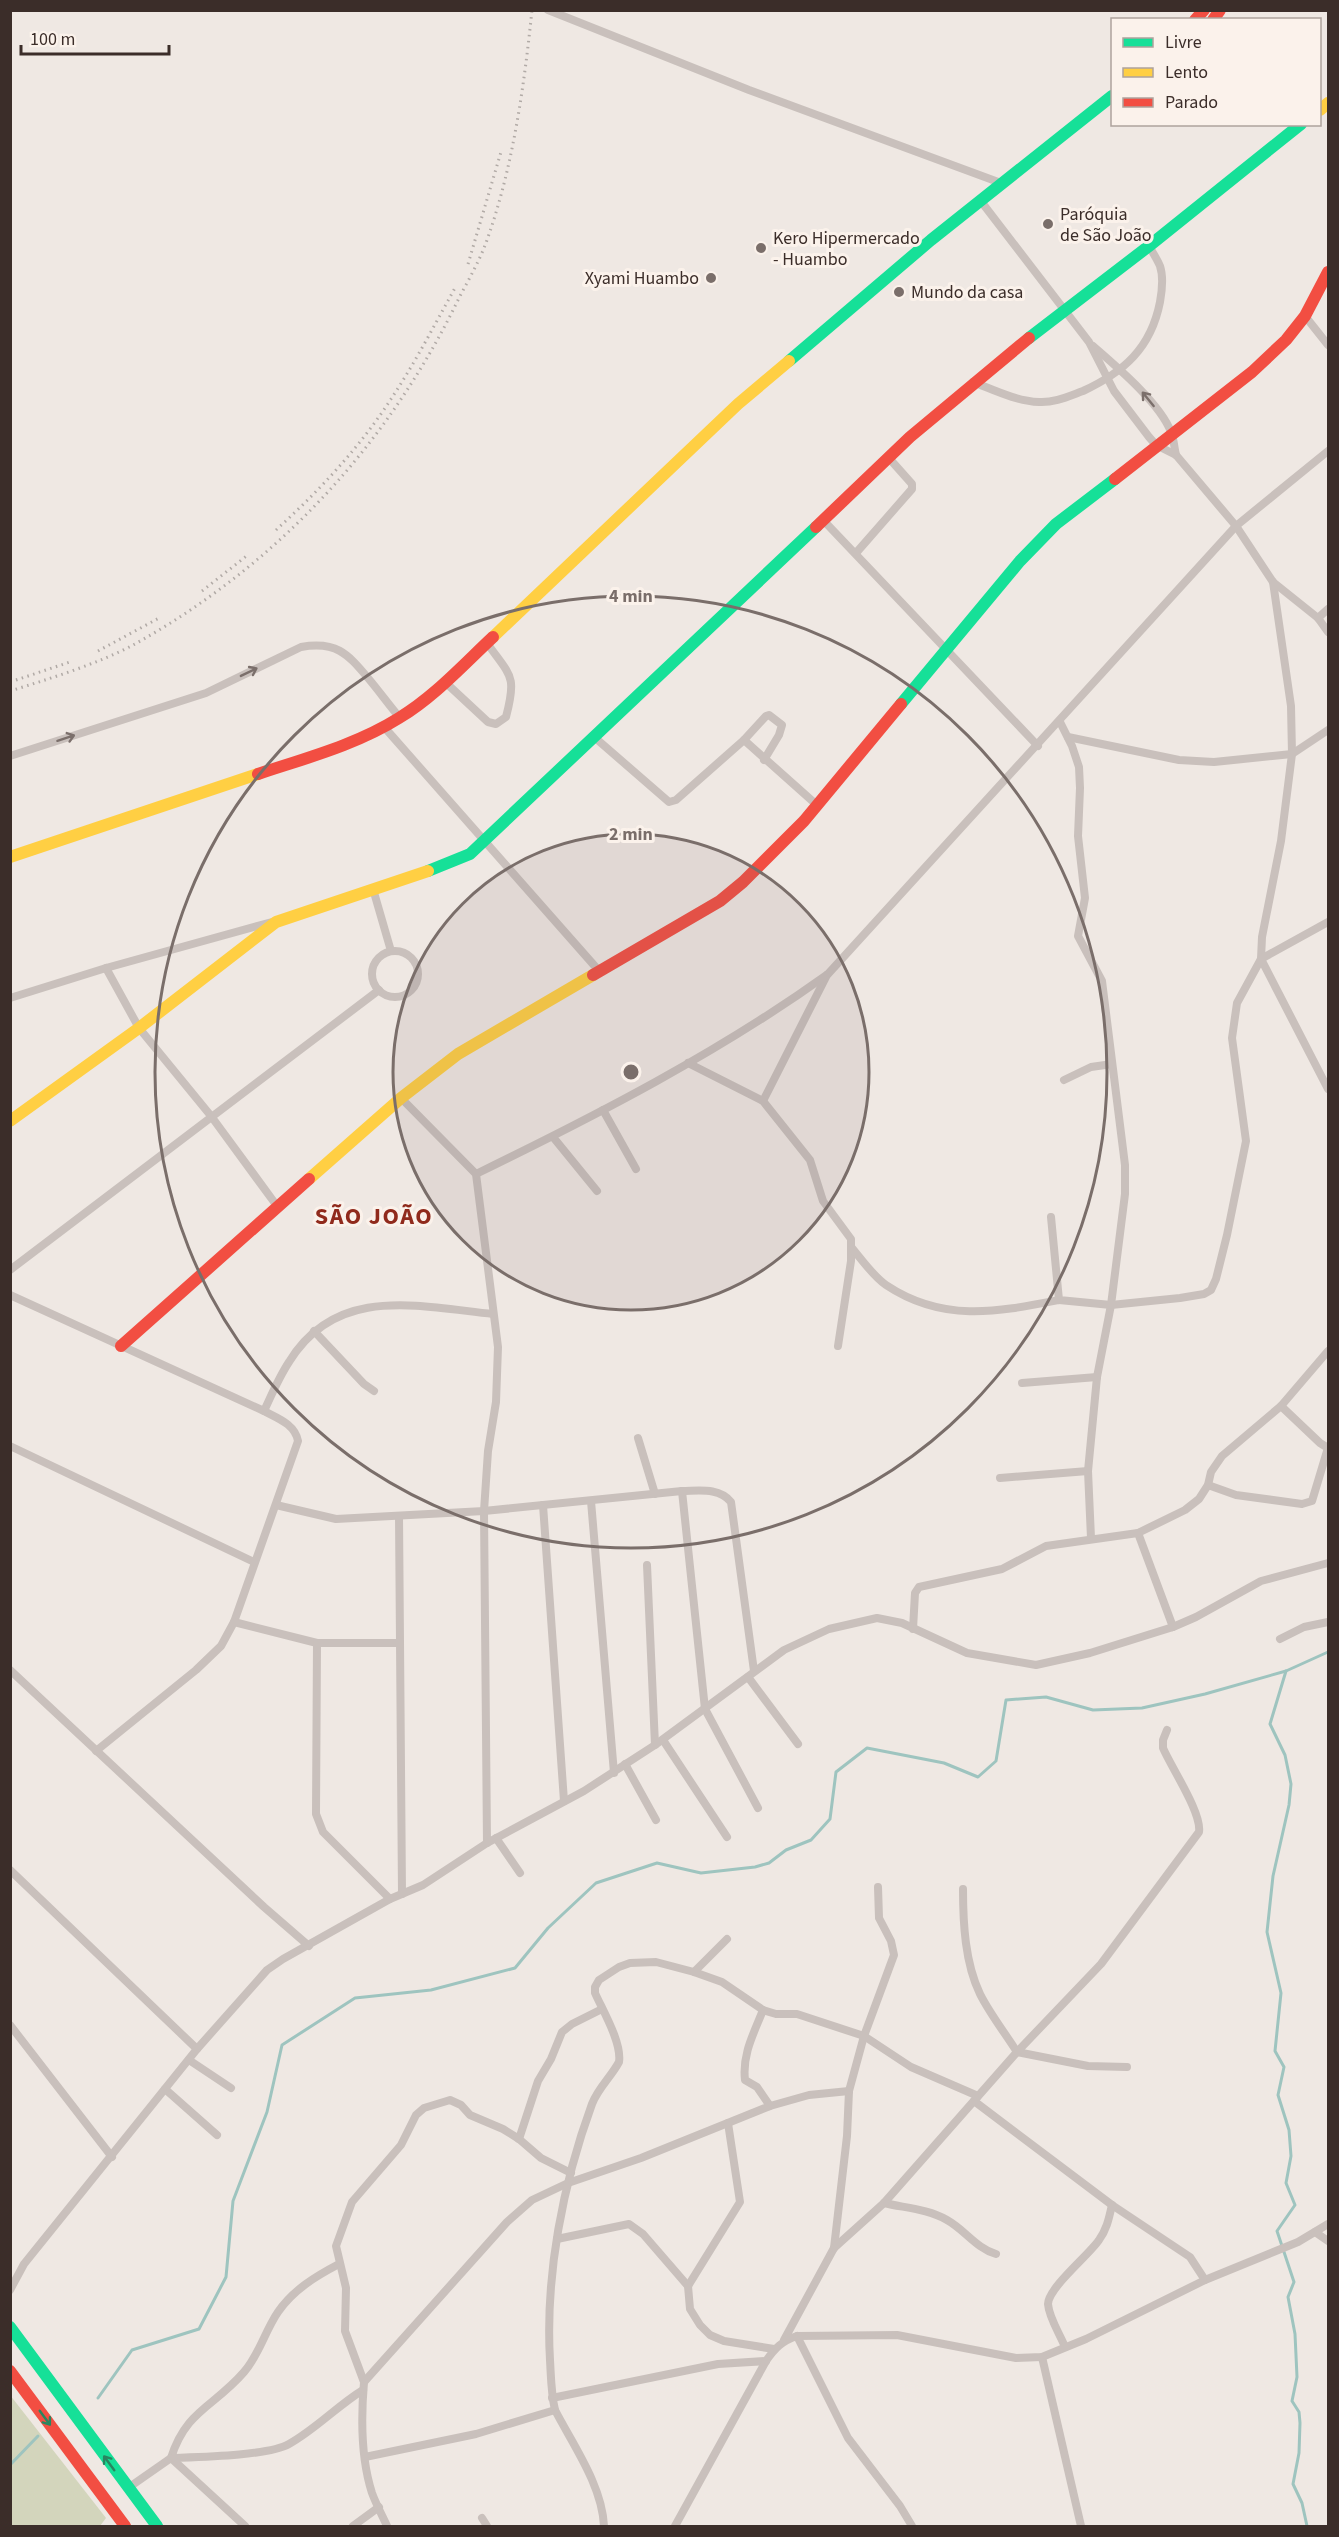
<svg xmlns="http://www.w3.org/2000/svg" width="1339" height="2537" viewBox="0 0 1339 2537" font-family="'Source Sans 3',sans-serif">
<style>
.green{fill:#d3d5bc}
.lines{fill:none;stroke-linecap:round;stroke-linejoin:round}
.stream{stroke:#9ec4bf;stroke-width:3}
.street{stroke:#c9c0bc;stroke-width:8}
.fast{stroke:#16e098;stroke-width:12}
.slow{stroke:#ffcf43;stroke-width:12}
.jam{stroke:#f24e42;stroke-width:12}
.rail{stroke:#b1aaa6;stroke-width:3;stroke-dasharray:1.5 4.5;stroke-linecap:butt}
.oneway{stroke:#7b6f6b}
.oneway2{stroke:#288660}
.ring{fill:none;stroke:#7a6e6a;stroke-width:3}
.poi-dot{fill:#7a6e6a;stroke:#fbf2eb;stroke-width:2}
.labels{text-anchor:middle;dominant-baseline:central;stroke-width:6;stroke-linejoin:round;paint-order:stroke}
.poi-label{font-size:18px;fill:#3b2d29;stroke:#fbf2eb;text-anchor:start}
.district-label{font-size:24px;font-weight:bold;letter-spacing:1.5px;fill:#902a1c;stroke:#fbf2eb}
.centre{fill:#7a6e6a;stroke:#fbf2eb;stroke-width:3}
.ring-label{font-size:18px;text-anchor:middle;font-weight:bold;fill:#7a6e6a;stroke:#fbf2eb;stroke-width:6;stroke-linejoin:round;paint-order:stroke}
</style>
<rect width="100%" height="100%" fill="#efe8e3"/>
<!-- green -->
<polygon class="green" points="10,2395 106,2518 100,2526 11,2526"/>
<g class="lines">
<!-- stream -->
<g class="stream">
<polyline points="1286,1671 1270,1724 1285,1755 1291,1784 1289,1805 1273,1876 1267,1932 1281,1993 1275,2051 1284,2067 1278,2095 1289,2130 1291,2156 1286,2183 1295,2205 1277,2231 1294,2282 1288,2297 1295,2334 1297,2377 1292,2401 1299,2412 1300,2423 1299,2453 1293,2484 1302,2503 1307,2526"/>
<polyline points="98,2398 132,2350 199,2329 226,2277 233,2201 267,2112 282,2045 355,1998 431,1990 515,1968 548,1928 596,1883 657,1863 701,1873 755,1867 769,1863 786,1850 811,1840 830,1819 836,1772 867,1748 944,1763 978,1777 996,1761 1006,1700 1046,1697 1093,1710 1142,1708 1205,1694 1286,1671 1328,1652"/>
<polyline points="10,2465 38,2436"/>
</g>
<!-- street -->
<g class="street">
<polyline points="548,10 749,90 1001,183"/>
<polyline points="980,200 1089,342 1114,391 1149,437 1156,445 1176,455 1236,526 1273,582 1318,618 1328,632"/>
<polyline points="1305,316 1328,345"/>
<path d="M1093 346C1116 366 1160 403 1171 432 1174 439 1174 447 1176 455"/>
<path d="M973 382C994 390 1016 401 1039 402 1054 403 1069 396 1083 391 1124 372 1151 348 1160 302 1162 291 1164 278 1160 266 1157 259 1153 253 1149 246"/>
<polyline points="824,521 1038,746"/>
<polyline points="856,553 912,489 912,484 888,457"/>
<polyline points="1273,582 1291,706 1292,754 1281,841 1262,937 1261,959 1328,1089"/>
<polyline points="1318,618 1328,609"/>
<path d="M445 682 488 722 496 724 506 717C517 675 511 677 487 643"/>
<polyline points="1060,722 1072,746 1079,767 1080,788 1078,836 1085,898 1078,936 1102,981 1125,1165 1125,1194 1111,1305 1097,1377 1088,1471 1091,1538"/>
<polyline points="385,728 600,972"/>
<polyline points="593,736 669,802 676,800 744,740 818,806"/>
<polyline points="1068,737 1179,760 1214,762 1292,754 1328,730"/>
<polyline points="744,740 766,716 769,715 782,725 779,735 764,760"/>
<path d="M10 756 206 693 301 647C336 641 347 653 368 678 379 691 389 705 400 718"/>
<polyline points="373,889 391,951"/>
<circle cx="395" cy="974" r="23"/>
<polyline points="106,968 139,1028 211,1116 277,1206"/>
<polyline points="10,998 106,968 272,922"/>
<polyline points="688,1063 763,1101 810,1160 823,1201 851,1239 851,1261 838,1346"/>
<polyline points="1064,1080 1091,1067 1112,1064"/>
<polyline points="401,1098 476,1174 498,1347 496,1402 488,1451 484,1511 487,1843"/>
<polyline points="763,1101 827,975"/>
<polyline points="603,1110 636,1169"/>
<polyline points="553,1137 597,1191"/>
<path d="M476 1174C597 1115 718 1053 828 974L1236 526 1328 451"/>
<polyline points="1051,1217 1059,1300 1111,1305 1180,1298 1204,1294 1211,1290 1216,1279 1227,1235 1246,1141 1232,1038 1237,1003 1261,959 1328,922"/>
<path d="M852 1248C862 1260 873 1276 886 1285 943 1323 997 1312 1059 1300"/>
<polyline points="10,1270 379,990"/>
<path d="M10 1295 264 1411C277 1418 295 1424 298 1441L234 1622 221 1646 196 1670 96 1751"/>
<polyline points="314,1331 364,1384 374,1391"/>
<polyline points="1022,1383 1097,1377"/>
<path d="M264 1411C272 1394 279 1377 289 1362 336 1285 417 1306 493 1314"/>
<polyline points="638,1438 655,1494"/>
<polyline points="10,1446 254,1562"/>
<polyline points="1000,1478 1088,1471"/>
<polyline points="1208,1485 1236,1495 1302,1504 1312,1501 1328,1448 1320,1443 1281,1406"/>
<polyline points="682,1491 705,1709 758,1808"/>
<polyline points="591,1501 614,1773"/>
<path d="M276 1505 336 1519 484 1511 682 1491C698 1491 719 1487 731 1502L754 1671"/>
<polyline points="543,1505 564,1801"/>
<polyline points="399,1516 402,1894"/>
<polyline points="1138,1533 1173,1627"/>
<polyline points="647,1565 655,1745"/>
<polyline points="234,1622 317,1643 316,1814 323,1832 390,1899"/>
<polyline points="913,1629 915,1593 919,1587 1002,1569 1046,1546 1138,1533 1185,1510 1199,1499 1208,1485 1211,1472 1222,1456 1281,1406 1328,1351"/>
<polyline points="1280,1639 1304,1627 1328,1622"/>
<polyline points="317,1643 400,1643"/>
<polyline points="10,1670 264,1907 309,1946"/>
<polyline points="748,1677 798,1744"/>
<polyline points="663,1740 727,1837"/>
<polyline points="625,1764 656,1820"/>
<polyline points="496,1838 520,1873"/>
<polyline points="10,1870 197,2049"/>
<path d="M963 1889C963 1923 965 1963 980 1994 990 2014 1005 2033 1017 2052L1088 2066 1127 2067"/>
<polyline points="694,1972 727,1939"/>
<path d="M763 2010C754 2033 742 2054 745 2080L757 2087 770 2106"/>
<polyline points="10,2025 112,2157"/>
<polyline points="189,2060 231,2088"/>
<polyline points="165,2089 217,2135"/>
<polyline points="974,2101 1112,2205 1190,2257 1205,2280"/>
<polyline points="728,2123 740,2202 688,2286 690,2309 700,2325 710,2335 724,2341 774,2349"/>
<polyline points="519,2139 538,2081 551,2059 562,2032 572,2024 602,2009"/>
<path d="M884 2203C905 2208 928 2209 947 2220 965 2230 976 2248 996 2254"/>
<polyline points="1315,2232 1328,2241"/>
<polyline points="557,2239 629,2224 643,2234 688,2286"/>
<polyline points="834,2248 847,2136 849,2091 864,2036 894,1955 891,1941 879,1918 878,1887"/>
<path d="M339 2264C316 2276 293 2290 278 2312 265 2331 259 2355 244 2372 214 2407 186 2410 171 2458 197 2457 268 2456 289 2444 316 2429 337 2406 363 2390"/>
<polyline points="10,2290 24,2264 197,2049 267,1970 283,1959 390,1899 423,1885 487,1843 584,1791 655,1745 784,1650 829,1629 877,1618 902,1623 967,1653 1036,1665 1090,1653 1173,1627 1196,1617 1261,1581 1328,1563"/>
<polyline points="797,2336 848,2438 900,2506 912,2526"/>
<path d="M784 2340 834 2248 884 2203 1017 2052 1101 1964 1199 1832C1202 1813 1171 1767 1163 1748V1740L1167 1730"/>
<path d="M1065 2347C1060 2334 1049 2318 1048 2304 1048 2288 1089 2255 1099 2240 1107 2229 1109 2218 1112 2205"/>
<polyline points="1042,2357 1081,2526"/>
<polyline points="364,2382 345,2331 346,2288 336,2246 352,2202 401,2145 416,2115 424,2108 450,2100 461,2105 470,2115 503,2129 519,2139 541,2158 571,2173"/>
<polyline points="552,2398 718,2364 766,2361"/>
<polyline points="365,2457 476,2434 555,2410"/>
<polyline points="128,2488 171,2458 245,2526"/>
<polyline points="482,2518 487,2526"/>
<polyline points="353,2526 379,2507"/>
<path d="M387 2526C382 2515 376 2504 372 2493 361 2459 361 2417 364 2382L507 2222 532 2200 568 2183 641 2158 770 2106 809 2095 849 2091"/>
<path d="M604 2526C602 2485 573 2445 555 2410 551 2393 551 2377 550 2360 545 2275 563 2183 592 2104 598 2088 611 2077 619 2062 622 2043 603 2011 595 1993V1987L599 1980 619 1967 630 1963 656 1962 694 1972 722 1982 763 2010 776 2014H797L864 2036 911 2067 978 2096"/>
<path d="M675 2526 766 2361C775 2348 782 2341 797 2336L897 2335 1016 2358 1042 2357 1086 2339 1205 2280 1298 2242 1328 2224"/>
</g>
<!-- fast -->
<g class="fast">
<polyline points="1029,338 1149,246 1301,124"/>
<polyline points="789,361 931,240 1112,96"/>
<polyline points="901,704 1020,561 1056,524 1115,479"/>
<polyline points="428,871 470,854 816,527"/>
<polyline points="10,2327 157,2526"/>
</g>
<!-- slow -->
<g class="slow">
<polyline points="1320,110 1328,103"/>
<polyline points="493,637 738,404 789,361"/>
<polyline points="10,857 258,774"/>
<polyline points="10,1121 139,1028 276,922 428,871"/>
<polyline points="309,1179 401,1098 458,1054 593,975"/>
</g>
<!-- jam -->
<g class="jam">
<polyline points="1195,20 1204,10"/>
<polyline points="1213,20 1220,10"/>
<polyline points="1115,479 1252,372 1286,340 1305,316 1328,272"/>
<polyline points="816,527 910,437 1029,338"/>
<path d="M258 774C306 758 356 745 399 718 434 697 463 665 493 637"/>
<polyline points="593,975 720,901 743,882 804,821 901,704"/>
<polyline points="121,1346 309,1179"/>
<polyline points="10,2371 125,2526"/>
</g>
<!-- rail -->
<g class="rail">
<polyline points="468,264 501,152"/>
<path d="M276 530C320 490 361 446 393 396 416 361 435 324 455 288"/>
<polyline points="202,591 249,554"/>
<polyline points="98,651 161,617"/>
<polyline points="16,680 70,662"/>
<path d="M10 691C49 679 100 663 135 644 278 564 388 445 459 298 469 279 480 260 487 240 513 167 524 87 532 10"/>
</g>
</g>
<!-- one-way arrows -->
<defs><path id="oneway-shaft" d="M-6 0H5M1.5-3L5.5 0L1.5 3" fill="none" stroke-width="1.6" stroke-linecap="round" stroke-linejoin="round" transform="scale(1.5)"/></defs>
<g class="oneway">
<use href="#oneway-shaft" transform="translate(1148 399) rotate(-129)"/>
<use href="#oneway-shaft" transform="translate(249 672) rotate(-26)"/>
<use href="#oneway-shaft" transform="translate(66 738) rotate(-18)"/>
</g>
<g class="oneway2">
<use href="#oneway-shaft" transform="translate(45 2418) rotate(54)"/>
<use href="#oneway-shaft" transform="translate(109 2463) rotate(-126)"/>
</g>
<!-- distance rings -->
<circle cx="631" cy="1072" r="238" fill="#7a6e6a" fill-opacity=".12"/>
<g class="ring">
<circle cx="631" cy="1072" r="238"/>
<circle cx="631" cy="1072" r="476"/>
</g>
<!-- markers -->
<g class="poi-dot">
<circle cx="1048" cy="224" r="6"/>
<circle cx="761" cy="248" r="6"/>
<circle cx="711" cy="278" r="6"/>
<circle cx="899" cy="292" r="6"/>
</g>
<g class="labels">
<!-- poi labels -->
<g class="poi-label">
<text x="1060" y="214">Paróquia<tspan x="1060" dy="21">de São João</tspan></text>
<text x="773" y="238">Kero Hipermercado<tspan x="773" dy="21">- Huambo</tspan></text>
<text x="699" y="278" text-anchor="end">Xyami Huambo</text>
<text x="911" y="292">Mundo da casa</text>
</g>
<!-- district labels -->
<g class="district-label">
<text x="374" y="1216">SÃO JOÃO</text>
</g>
</g>
<circle cx="631" cy="1072" r="9" class="centre"/>
<g class="ring-label">
<text x="631" y="602">4 min</text>
<text x="631" y="840">2 min</text>
</g>
<!-- border -->
<rect width="1339" height="2537" fill="none" stroke="#3b2d29" stroke-width="24"/>
<!-- legend -->
<rect x="1111" y="18" width="210" height="108" fill="#fbf2eb" stroke="#aea39d" stroke-width="1.5"/>
<rect x="1123" y="38" width="30" height="9" fill="#16e098" stroke="#aea39d" stroke-width="1.5"/>
<text x="1165" y="48" font-size="18" fill="#3b2d29">Livre</text>
<rect x="1123" y="68" width="30" height="9" fill="#ffcf43" stroke="#aea39d" stroke-width="1.5"/>
<text x="1165" y="78" font-size="18" fill="#3b2d29">Lento</text>
<rect x="1123" y="98" width="30" height="9" fill="#f24e42" stroke="#aea39d" stroke-width="1.5"/>
<text x="1165" y="108" font-size="18" fill="#3b2d29">Parado</text>
<!-- scale -->
<path d="M21 45v9h148v-9" fill="none" stroke="#3b2d29" stroke-width="3"/>
<text x="30" y="45" font-size="18" fill="#3b2d29" stroke="#fbf2eb" stroke-width="4.5" paint-order="stroke">100 m</text>
</svg>
